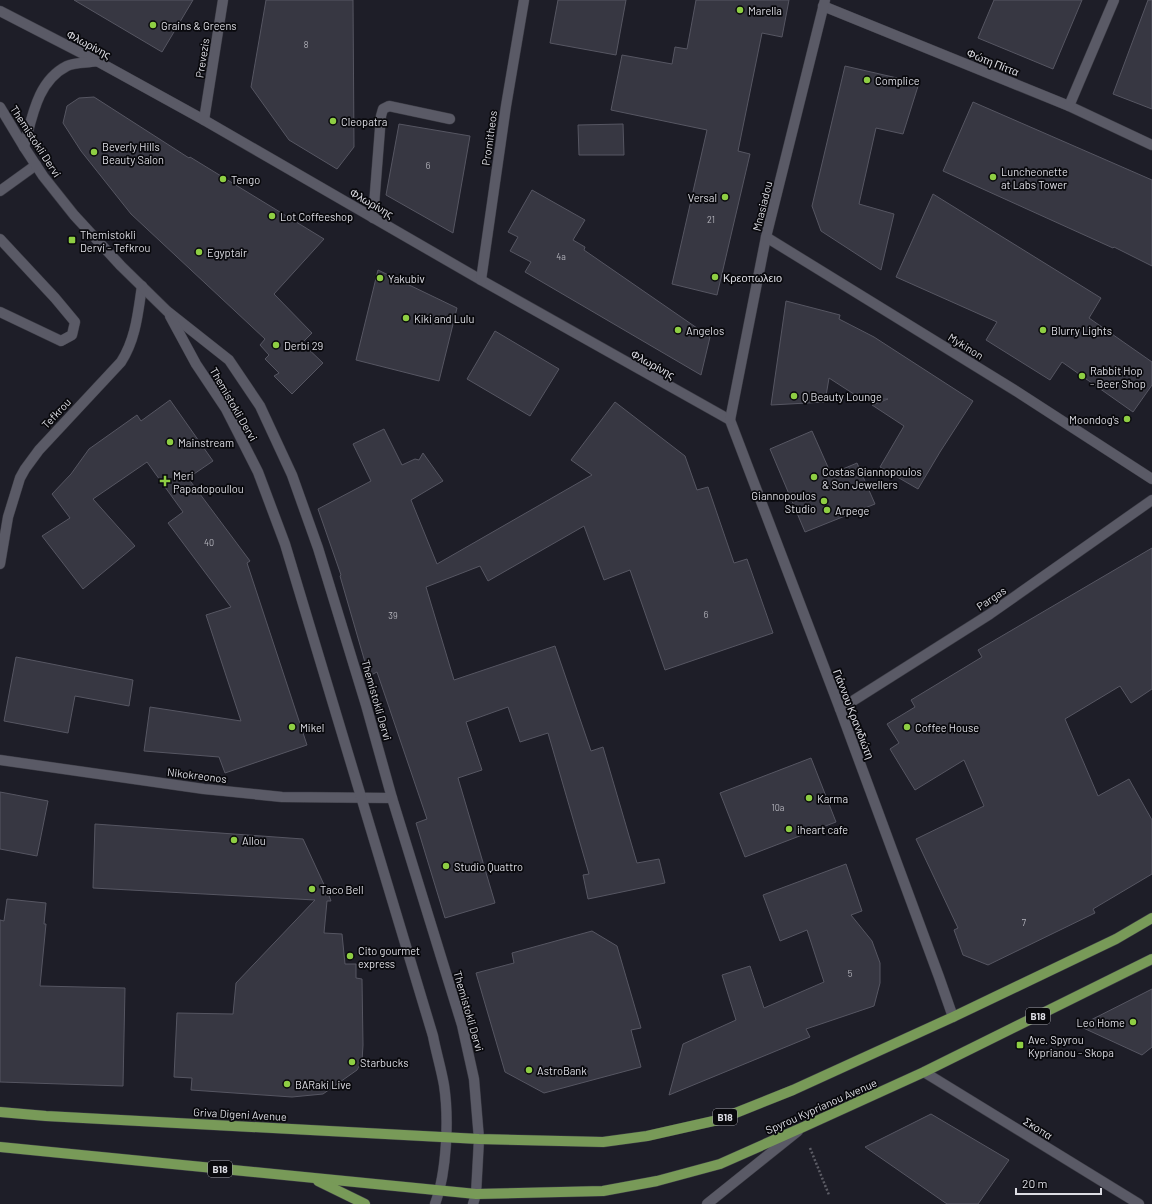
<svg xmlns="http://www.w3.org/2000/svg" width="1152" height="1204" viewBox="0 0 1152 1204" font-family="Barlow,sans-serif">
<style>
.building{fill:#373742;stroke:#565662}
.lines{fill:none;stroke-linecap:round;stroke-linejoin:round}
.service-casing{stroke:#3b3b44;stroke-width:11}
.minor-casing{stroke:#3b3b44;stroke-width:11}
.secondary-casing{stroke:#3b3b44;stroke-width:11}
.primary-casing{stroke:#3b3b44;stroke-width:11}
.path{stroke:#5c5c65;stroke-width:2.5;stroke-dasharray:2 2;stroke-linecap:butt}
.service{stroke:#5a5a66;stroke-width:10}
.minor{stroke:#5a5a66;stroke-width:10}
.secondary{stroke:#5a5a66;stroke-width:10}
.primary{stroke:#789a58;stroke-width:10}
.poi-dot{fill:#8ece43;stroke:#09090d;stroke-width:1.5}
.labels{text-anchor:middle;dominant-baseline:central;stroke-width:3.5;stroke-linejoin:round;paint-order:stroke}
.number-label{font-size:9px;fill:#b4b4bc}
.shield{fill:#09090d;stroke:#9d9da4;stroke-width:1}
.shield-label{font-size:10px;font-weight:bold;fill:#dddde4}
.poi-label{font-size:11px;fill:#dddde4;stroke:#09090d;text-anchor:start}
.street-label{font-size:11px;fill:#dddde4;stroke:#09090d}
</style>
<rect width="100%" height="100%" fill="#1e1e28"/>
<!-- building -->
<g class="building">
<polygon points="74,0 193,0 162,52"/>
<polygon points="266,0 353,0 354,147 337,169 289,140 251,87"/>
<polygon points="558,0 626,0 616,55 550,43"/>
<polygon points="696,0 789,0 782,37 762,33 738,151 750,154 717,295 672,284 707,130 611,110 622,55 672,64 675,47 687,49"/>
<polygon points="994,0 1082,0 1053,69 978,38"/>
<polygon points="1148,0 1152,0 1152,109 1113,94"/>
<polygon points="845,66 919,83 903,134 876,128 859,204 894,214 881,270 821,231 812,206"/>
<polygon points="94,97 189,158 190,157 324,239 274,294 312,333 302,343 323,363 292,394 274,376 279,373 265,359 269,355 260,345 265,339 131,214 81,151 63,123 67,106 79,98"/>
<polygon points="973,102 1152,180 1152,266 1114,247 1113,248 943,171"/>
<polygon points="399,124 470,136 453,233 386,195"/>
<polygon points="623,124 624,155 579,155 578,125"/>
<polygon points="532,190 585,220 573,240 585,247 584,250 710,337 701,375 525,272 531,262 510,251 518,237 508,232"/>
<polygon points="933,194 1101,298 1089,318 1152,362 1152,385 1133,412 1062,362 1050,380 986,340 997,322 896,277"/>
<polygon points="378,270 457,308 439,381 356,360"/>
<polygon points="786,301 840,315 839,319 874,337 973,401 940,452 918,489 880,467 904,426 872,405 888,399 863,400 829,378 825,402 771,405"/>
<polygon points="495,331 559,369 530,416 467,379"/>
<polygon points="170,400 213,461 188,478 250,561 247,563 307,745 225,773 219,757 144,751 150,707 241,721 206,615 231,607 168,523 183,512 147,462 93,499 135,546 83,589 42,536 70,518 52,494 71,474 89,449 137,415 141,421"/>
<polygon points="615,402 685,456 697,490 708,487 734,563 747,559 773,633 665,670 630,570 604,580 584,526 488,581 480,566 426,587 454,680 555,646 591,751 603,747 637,863 659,859 665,883 588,899 583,875 589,874 548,733 520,742 508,707 466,722 482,770 458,778 495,903 445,918 416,823 427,819 377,672 369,676 340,576 341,575 318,509 371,481 353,444 384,429 402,465 415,459 419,460 423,453 443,481 411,500 437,564 592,475 571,460"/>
<polygon points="812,431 831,474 857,463 875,504 805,532 770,449"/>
<polygon points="1152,548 1152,689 1131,703 1120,686 1065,719 1098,796 1129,779 1152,820 1152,874 1093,909 1095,913 988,965 963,955 954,930 958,928 916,839 984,806 964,760 915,790 890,749 899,743 887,724 915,707 911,700 982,657 978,650"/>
<polygon points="16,657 133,680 129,706 75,696 68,733 4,721"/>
<polygon points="811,758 836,822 745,857 720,793"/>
<polygon points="0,792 48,801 37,856 0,849"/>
<polygon points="95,824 303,839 326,889 328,886 328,893 331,901 327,901 324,933 342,934 345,964 356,964 356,978 362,979 363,1045 362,1061 357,1070 323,1094 292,1097 191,1090 192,1078 174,1077 177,1013 233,1014 236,983 315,900 93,888"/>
<polygon points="846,864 862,911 851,915 872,941 880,963 880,983 874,1006 806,1029 810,1037 669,1095 683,1044 736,1020 722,975 750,966 764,1008 824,982 807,930 780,941 763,895"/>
<polygon points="7,899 46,903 44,924 46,924 40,986 125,988 123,1086 0,1082 0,920 4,921"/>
<polygon points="592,931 617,946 641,1028 631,1030 641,1067 544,1093 505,1072 476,973 514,963 512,953"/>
<polygon points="1152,989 1152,1047 1142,1055 1079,1026"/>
<polygon points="931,1114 1009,1160 978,1204 947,1204 865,1147"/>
</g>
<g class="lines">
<!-- service casing -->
<g class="service-casing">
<g id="service">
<polyline points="0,191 36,165"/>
<polyline points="373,218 381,116 383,109 389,106 450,119"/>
<polyline points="0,239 55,298 75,322 72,335 61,341 0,312"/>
</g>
</g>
<!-- minor casing -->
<g class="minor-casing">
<g id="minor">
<polyline points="823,6 1069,106 1152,145"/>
<polyline points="0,11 97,61 204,120 481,280 730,420"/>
<polyline points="1069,106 1114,0"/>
<polyline points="204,120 223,0"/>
<polyline points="766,237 1016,391 1152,479"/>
<polyline points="481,280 506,106 524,0"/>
<polyline points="730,420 840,709 939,977 953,1017"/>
<polyline points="730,420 766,237 825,0"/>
<path d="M0 564 8 517 20 478 25 469 39 450 121 362C136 339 138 312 142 286"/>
<polyline points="840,709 990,614 1152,500"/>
<polyline points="0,760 204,789 282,797 392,798"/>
<polyline points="924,1072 1139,1204"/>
<polyline points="707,1204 798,1131"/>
</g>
</g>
<!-- secondary casing -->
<g class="secondary-casing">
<g id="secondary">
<polyline points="0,107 24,147 43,176 74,215 121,266 167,311 229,360 260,406 292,475 318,548 366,705 392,798 462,1025 474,1079 479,1139 476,1194 473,1204"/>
<path d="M24 147C32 118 37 81 67 66 75 62 88 63 97 61"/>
<path d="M170 316 196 364 226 409 258 472 285 544 433 1036C436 1052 441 1068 444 1085 449 1118 447 1172 435 1204"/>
</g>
</g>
<!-- primary casing -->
<g class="primary-casing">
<g id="primary">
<polyline points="0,1112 46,1116 479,1139 603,1142 647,1136 718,1120 793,1090 953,1017 1116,939 1152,918"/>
<polyline points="0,1147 476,1194 603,1191 657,1181 720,1164 801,1128 924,1072 1152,959"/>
<polyline points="318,1181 365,1204"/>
</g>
</g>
<!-- path -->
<polyline class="path" points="810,1148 829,1195"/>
<!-- service -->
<use href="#service" class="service"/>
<!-- minor -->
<use href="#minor" class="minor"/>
<!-- secondary -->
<use href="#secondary" class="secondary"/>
<!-- primary -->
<use href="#primary" class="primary"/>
</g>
<!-- markers -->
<g class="poi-dot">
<circle cx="740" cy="10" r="4"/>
<circle cx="153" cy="25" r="4"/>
<circle cx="867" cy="80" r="4"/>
<circle cx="333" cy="121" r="4"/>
<circle cx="94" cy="152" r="4"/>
<circle cx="993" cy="177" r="4"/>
<circle cx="223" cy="179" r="4"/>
<circle cx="725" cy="197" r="4"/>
<circle cx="272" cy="216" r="4"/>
<rect x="68" y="236" width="8" height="8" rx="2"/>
<circle cx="199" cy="252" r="4"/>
<circle cx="715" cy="277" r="4"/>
<circle cx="380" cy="278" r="4"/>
<circle cx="406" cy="318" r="4"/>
<circle cx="678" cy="330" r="4"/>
<circle cx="1043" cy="330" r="4"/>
<circle cx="276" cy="345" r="4"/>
<circle cx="1082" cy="376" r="4"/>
<circle cx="794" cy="396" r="4"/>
<circle cx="1127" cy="419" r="4"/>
<circle cx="170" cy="442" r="4"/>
<circle cx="814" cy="477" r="4"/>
<path d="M163 475h4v4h4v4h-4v4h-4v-4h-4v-4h4z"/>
<circle cx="824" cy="501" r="4"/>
<circle cx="827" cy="510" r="4"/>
<circle cx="292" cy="727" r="4"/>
<circle cx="907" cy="727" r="4"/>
<circle cx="809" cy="798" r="4"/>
<circle cx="789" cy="829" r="4"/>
<circle cx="234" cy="840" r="4"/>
<circle cx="446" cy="866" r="4"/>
<circle cx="312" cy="889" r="4"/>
<circle cx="350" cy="956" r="4"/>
<circle cx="1133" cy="1022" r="4"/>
<rect x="1016" y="1041" width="8" height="8" rx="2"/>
<circle cx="352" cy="1062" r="4"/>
<circle cx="529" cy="1070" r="4"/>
<circle cx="287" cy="1084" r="4"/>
</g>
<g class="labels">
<!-- number labels -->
<g class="number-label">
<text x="306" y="44">8</text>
<text x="428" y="165">6</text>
<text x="711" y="219">21</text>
<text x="561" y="256">4a</text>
<text x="209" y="542">40</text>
<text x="706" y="614">6</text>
<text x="393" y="615">39</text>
<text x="778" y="807">10a</text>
<text x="1024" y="922">7</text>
<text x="850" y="973">5</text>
</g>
<!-- shield labels -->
<g class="shield">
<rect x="1026" y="1008" width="24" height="16" rx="3"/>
<rect x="713" y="1109" width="24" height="16" rx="3"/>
<rect x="208" y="1161" width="24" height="16" rx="3"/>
</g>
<g class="shield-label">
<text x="1038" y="1016">B18</text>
<text x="725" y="1117">B18</text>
<text x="220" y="1169">B18</text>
</g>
<!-- poi labels -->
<g class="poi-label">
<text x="748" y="10">Marella</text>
<text x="161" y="25">Grains &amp; Greens</text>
<text x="875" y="80">Complice</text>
<text x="341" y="121">Cleopatra</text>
<text x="102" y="146">Beverly Hills<tspan x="102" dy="13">Beauty Salon</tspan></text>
<text x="1001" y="171">Luncheonette<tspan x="1001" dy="13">at Labs Tower</tspan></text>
<text x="231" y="179">Tengo</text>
<text x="717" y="197" text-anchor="end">Versal</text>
<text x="280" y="216">Lot Coffeeshop</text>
<text x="80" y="234">Themistokli<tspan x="80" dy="13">Dervi - Tefkrou</tspan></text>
<text x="207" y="252">Egyptair</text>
<text x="723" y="277">Κρεοπωλειο</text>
<text x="388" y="278">Yakubiv</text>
<text x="414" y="318">Kiki and Lulu</text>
<text x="686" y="330">Angelos</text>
<text x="1051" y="330">Blurry Lights</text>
<text x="284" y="345">Derbi 29</text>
<text x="1090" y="370">Rabbit Hop<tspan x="1090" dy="13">- Beer Shop</tspan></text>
<text x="802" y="396">Q Beauty Lounge</text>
<text x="1119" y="419" text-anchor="end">Moondog's</text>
<text x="178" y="442">Mainstream</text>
<text x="822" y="471">Costas Giannopoulos<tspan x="822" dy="13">&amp; Son Jewellers</tspan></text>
<text x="173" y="475">Meri<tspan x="173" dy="13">Papadopoullou</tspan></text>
<text x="816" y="495" text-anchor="end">Giannopoulos<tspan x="816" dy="13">Studio</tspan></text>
<text x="835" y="510">Arpege</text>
<text x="300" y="727">Mikel</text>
<text x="915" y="727">Coffee House</text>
<text x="817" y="798">Karma</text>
<text x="797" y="829">iheart cafe</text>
<text x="242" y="840">Allou</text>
<text x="454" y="866">Studio Quattro</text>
<text x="320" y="889">Taco Bell</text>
<text x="358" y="950">Cito gourmet<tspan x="358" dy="13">express</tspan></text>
<text x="1125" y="1022" text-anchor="end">Leo Home</text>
<text x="1028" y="1039">Ave. Spyrou<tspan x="1028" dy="13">Kyprianou - Skopa</tspan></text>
<text x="360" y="1062">Starbucks</text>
<text x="537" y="1070">AstroBank</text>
<text x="295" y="1084">BARaki Live</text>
</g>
<!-- street labels -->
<g class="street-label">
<text transform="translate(89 44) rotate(28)">Φλωρίνης</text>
<text transform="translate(202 58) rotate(-81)">Prevezis</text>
<text transform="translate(993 62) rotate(22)">Φώτη Πίττα</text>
<text transform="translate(489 138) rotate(-82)">Promitheos</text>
<text transform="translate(36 141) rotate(57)">Themistokli Dervi</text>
<text transform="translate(372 203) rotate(30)">Φλωρίνης</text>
<text transform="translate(762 206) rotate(-76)">Mnasiadou</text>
<text transform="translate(966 346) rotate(32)">Mykinon</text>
<text transform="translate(653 364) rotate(29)">Φλωρίνης</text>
<text transform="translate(234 404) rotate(60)">Themistokli Dervi</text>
<text transform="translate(56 413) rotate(-47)">Tefkrou</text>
<text transform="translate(991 598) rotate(-34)">Pargas</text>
<text transform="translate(377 700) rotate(74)">Themistokli Dervi</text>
<text transform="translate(854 714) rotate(69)">Γιάννου Κρανιδιώτη</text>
<text transform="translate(197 775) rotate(7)">Nikokreonos</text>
<text transform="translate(469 1011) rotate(74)">Themistokli Dervi</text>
<text transform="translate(821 1106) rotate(-24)">Spyrou Kyprianou Avenue</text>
<text transform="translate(240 1114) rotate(3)">Griva Digeni Avenue</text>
<text transform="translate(1038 1128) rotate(32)">Σκοπα</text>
</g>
</g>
<!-- scale -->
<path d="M1016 1188v6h85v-6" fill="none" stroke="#dddde4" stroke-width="2"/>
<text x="1022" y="1188" font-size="12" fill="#dddde4" stroke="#09090d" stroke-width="3" paint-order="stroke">20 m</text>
</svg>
